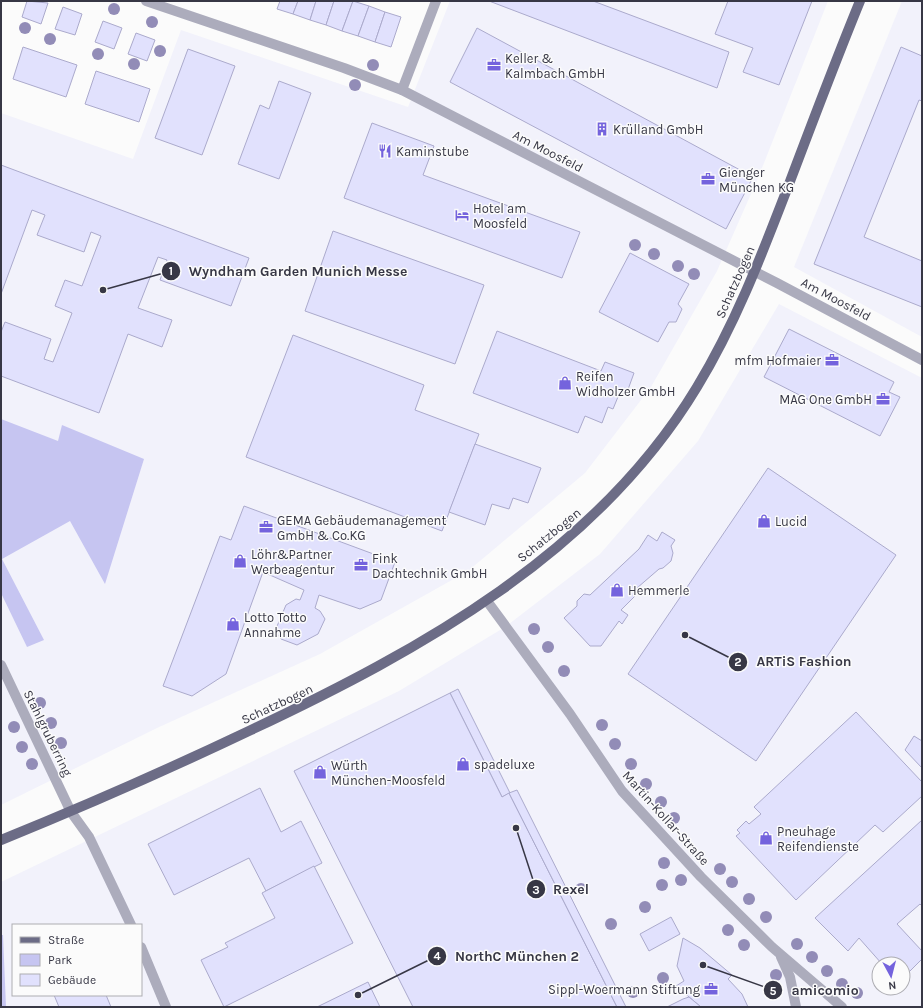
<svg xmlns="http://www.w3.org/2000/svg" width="923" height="1008" viewBox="0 0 923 1008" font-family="Karla,sans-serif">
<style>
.built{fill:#f2f2fb;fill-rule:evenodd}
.green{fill:#c6c5f1}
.building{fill:#e1e1fd;stroke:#abaacc}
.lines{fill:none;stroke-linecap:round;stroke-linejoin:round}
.minor{stroke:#acacbc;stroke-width:10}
.major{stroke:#6c6c86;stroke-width:10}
.tree{fill:#928cb7}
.labels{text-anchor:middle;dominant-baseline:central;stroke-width:3;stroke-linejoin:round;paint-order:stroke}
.poi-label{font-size:13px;fill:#373745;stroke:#fbfbfb;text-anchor:start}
.street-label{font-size:13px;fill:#373745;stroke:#fbfbfb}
.leader{fill:none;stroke:#373745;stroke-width:1.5}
.callout-dot{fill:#373745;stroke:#fbfbfb;stroke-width:1.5}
.mark-label{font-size:12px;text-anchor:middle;font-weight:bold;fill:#fff}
.callout-label{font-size:14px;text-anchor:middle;font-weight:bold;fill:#373745;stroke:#fbfbfb;stroke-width:3;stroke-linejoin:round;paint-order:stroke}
</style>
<rect width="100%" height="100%" fill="#fbfbfb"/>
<!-- built -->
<g class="built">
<polygon points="450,1 828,1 758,178 717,271 651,387 585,473 468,571 320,654 157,728 1,805 1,113 133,159 181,30 408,107"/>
<polygon points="902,1 922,1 922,337 794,267"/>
<path d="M779 304 922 378V1007H1V882L399 691 505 627 600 554 698 441ZM13 925H141V995H13ZM879 964H903V988H879Z"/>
</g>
<!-- green -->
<g class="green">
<polygon points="1,419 58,441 62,425 144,459 105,584 70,521 2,559 44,640 27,647 1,593"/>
<polygon points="1,935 3,935 6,1007 1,1007"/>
</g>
<!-- building -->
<g class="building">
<polygon points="27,1 48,3 41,24 22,17"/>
<polygon points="280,1 298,1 293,14 277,9"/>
<polygon points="298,1 316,1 310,20 293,14"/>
<polygon points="316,1 334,1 326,25 310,20"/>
<polygon points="334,1 353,1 342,31 326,25"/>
<polygon points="353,1 369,6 358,36 342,31"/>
<polygon points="489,1 593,1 729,52 717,88"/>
<polygon points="728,1 812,1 779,85 743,72 753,48 715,34"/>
<polygon points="369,6 385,12 375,42 358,36"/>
<polygon points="63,7 82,14 75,35 55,29"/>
<polygon points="385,12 401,17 391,47 375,42"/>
<polygon points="103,21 122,28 114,49 95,42"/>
<polygon points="477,28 753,177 726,229 450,82"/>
<polygon points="136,33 155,40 147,61 128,54"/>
<polygon points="23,47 77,65 66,97 13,79"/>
<polygon points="901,47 922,56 922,101 919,100 864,237 922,261 922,307 814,264"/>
<polygon points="188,49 235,66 202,155 155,138"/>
<polygon points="96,71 150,89 139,122 85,104"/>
<polygon points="279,81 311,93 279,179 238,164 260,105 269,109"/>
<polygon points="372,123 434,146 423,175 580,232 562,278 344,198"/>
<polygon points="1,165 249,258 231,306 160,280 167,260 158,257 138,308 172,320 162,347 128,334 99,413 1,376 1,332 5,322 51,339 44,359 53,362 72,313 55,306 65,280 82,286 101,236 91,232 84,252 37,235 45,215 32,210 1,294"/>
<polygon points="333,231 484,285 455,364 305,311"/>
<polygon points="630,253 689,284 678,304 682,309 676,322 669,322 658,342 599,312"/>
<polygon points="789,329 894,382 889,392 900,397 880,436 764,377"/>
<polygon points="497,331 601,371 605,362 634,373 626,395 620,392 613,409 608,407 602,423 585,416 578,433 473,393"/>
<polygon points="293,335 424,385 415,410 479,434 442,531 246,457"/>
<polygon points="475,444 541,468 528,503 513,498 509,509 492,504 485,525 449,512"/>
<polygon points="768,468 896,555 756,761 628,674"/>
<polygon points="244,506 395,562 381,600 360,609 319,595 315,608 320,611 325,619 318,634 297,645 281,639 275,631 286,605 296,599 300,600 304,590 263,572 226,674 192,696 163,686 220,536 231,540"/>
<polygon points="662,532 675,540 671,546 673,553 671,561 663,568 659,569 637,588 640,591 621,610 628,615 622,624 619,621 601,646 590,646 564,618 577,606 577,601 584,594 590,595 639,549 648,535 657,541"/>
<polygon points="458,689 510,793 502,797 450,693"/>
<polygon points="450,693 502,797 509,793 617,1007 413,1007 294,771"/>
<polygon points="856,712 922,782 922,796 883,832 875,825 796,900 736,836 740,833 737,830 746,821 749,824 761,814 754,807"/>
<polygon points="914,736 922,741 922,768 905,750"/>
<polygon points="260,788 281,832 301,821 322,863 266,891 249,858 174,895 148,844"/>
<polygon points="517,790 626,1007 617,1007 509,793"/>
<polygon points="922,820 922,906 920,904 897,924 922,951 922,959 903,978 903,964 882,964 859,938 848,951 815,918"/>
<polygon points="314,866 353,943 224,1007 201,960 228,947 225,943 275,918 262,893"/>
<polygon points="671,917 680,934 649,951 640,934"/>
<polygon points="683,938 700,948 732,975 728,979 742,994 748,1007 701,1007 676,986 684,981 677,966"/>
<polygon points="368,982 380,1007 317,1007"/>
<polygon points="54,995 106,995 111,1007 59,1007"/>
<polygon points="689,997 701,1007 667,1007 683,999"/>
</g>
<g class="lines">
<!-- minor -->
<g class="minor">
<polyline points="146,1 344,68 402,90 777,283 922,360"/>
<polyline points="402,90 436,1"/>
<polyline points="487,601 570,714 622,791 701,877 772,947 842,1007"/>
<polyline points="1,665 71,812 89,837 131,925"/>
<polyline points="141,947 166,1007"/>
<polyline points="781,957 790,977 796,1007"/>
</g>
<!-- major -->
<path class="major" d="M1 840C85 806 169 769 251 730 421 650 597 553 697 387 736 323 762 254 789 184 812 123 835 62 860 1"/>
</g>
<!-- trees -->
<g class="tree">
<circle cx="114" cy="9" r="6"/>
<circle cx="152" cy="22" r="6"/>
<circle cx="25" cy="28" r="6"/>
<circle cx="50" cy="39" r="6"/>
<circle cx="160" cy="51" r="6"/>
<circle cx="98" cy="54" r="6"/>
<circle cx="134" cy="64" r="6"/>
<circle cx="373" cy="65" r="6"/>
<circle cx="355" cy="85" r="6"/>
<circle cx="635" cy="245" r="6"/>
<circle cx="654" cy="254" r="6"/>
<circle cx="678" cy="266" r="6"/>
<circle cx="694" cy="274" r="6"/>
<circle cx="534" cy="629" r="6"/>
<circle cx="548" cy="647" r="6"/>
<circle cx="564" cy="671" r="6"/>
<circle cx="40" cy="703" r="6"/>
<circle cx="51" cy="723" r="6"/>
<circle cx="602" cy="725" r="6"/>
<circle cx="14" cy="727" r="6"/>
<circle cx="61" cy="743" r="6"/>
<circle cx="615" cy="744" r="6"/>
<circle cx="22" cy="747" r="6"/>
<circle cx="32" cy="764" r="6"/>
<circle cx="631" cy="764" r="6"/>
<circle cx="646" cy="784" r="6"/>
<circle cx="661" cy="802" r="6"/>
<circle cx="674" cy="818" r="6"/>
<circle cx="664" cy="863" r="6"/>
<circle cx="720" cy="869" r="6"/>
<circle cx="681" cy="880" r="6"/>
<circle cx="732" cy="882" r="6"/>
<circle cx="662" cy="885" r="6"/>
<circle cx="581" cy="889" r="6"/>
<circle cx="749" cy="899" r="6"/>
<circle cx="645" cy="907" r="6"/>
<circle cx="766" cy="917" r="6"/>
<circle cx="611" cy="924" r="6"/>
<circle cx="728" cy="930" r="6"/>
<circle cx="797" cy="944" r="6"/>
<circle cx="744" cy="945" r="6"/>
<circle cx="812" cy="957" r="6"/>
<circle cx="827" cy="971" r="6"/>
<circle cx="776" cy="975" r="6"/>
<circle cx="663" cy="978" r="6"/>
<circle cx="842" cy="984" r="6"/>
<circle cx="633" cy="992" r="6"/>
<circle cx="857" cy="993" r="6"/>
</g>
<!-- icons -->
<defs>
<g id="office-bare" transform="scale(1.08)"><path d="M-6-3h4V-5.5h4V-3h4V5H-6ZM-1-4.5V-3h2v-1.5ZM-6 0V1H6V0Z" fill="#7463dd" stroke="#fbfbfb" stroke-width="2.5" paint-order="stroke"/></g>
<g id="building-bare" transform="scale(1.08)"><path d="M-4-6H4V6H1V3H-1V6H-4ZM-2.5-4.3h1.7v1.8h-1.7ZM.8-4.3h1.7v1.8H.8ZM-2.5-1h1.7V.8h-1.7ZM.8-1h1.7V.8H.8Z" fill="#7463dd" stroke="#fbfbfb" stroke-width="2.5" paint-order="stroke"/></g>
<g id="restaurant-bare" transform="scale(1.08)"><path d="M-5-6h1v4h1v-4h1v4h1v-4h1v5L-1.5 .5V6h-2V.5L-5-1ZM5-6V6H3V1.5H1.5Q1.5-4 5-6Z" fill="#7463dd" stroke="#fbfbfb" stroke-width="2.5" paint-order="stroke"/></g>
<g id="hotel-bare" transform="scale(1.08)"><path d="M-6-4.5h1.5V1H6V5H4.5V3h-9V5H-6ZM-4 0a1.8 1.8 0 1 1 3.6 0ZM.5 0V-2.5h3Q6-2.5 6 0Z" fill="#7463dd" stroke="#fbfbfb" stroke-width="2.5" paint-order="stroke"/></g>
<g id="shop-bare" transform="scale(1.08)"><path d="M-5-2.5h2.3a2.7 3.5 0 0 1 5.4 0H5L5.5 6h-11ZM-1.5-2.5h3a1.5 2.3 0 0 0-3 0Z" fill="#7463dd" stroke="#fbfbfb" stroke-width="2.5" paint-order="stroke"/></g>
</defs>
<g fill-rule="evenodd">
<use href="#office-bare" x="494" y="65"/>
<use href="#building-bare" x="602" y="129"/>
<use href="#restaurant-bare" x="385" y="151"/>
<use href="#office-bare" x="708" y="179"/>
<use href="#hotel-bare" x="462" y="215"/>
<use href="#office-bare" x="832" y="360"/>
<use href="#shop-bare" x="565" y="383"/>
<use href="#office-bare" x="883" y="399"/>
<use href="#shop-bare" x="764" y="521"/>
<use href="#office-bare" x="266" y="527"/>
<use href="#shop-bare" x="240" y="561"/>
<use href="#office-bare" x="361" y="565"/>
<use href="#shop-bare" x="617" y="590"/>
<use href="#shop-bare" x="233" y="624"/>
<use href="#shop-bare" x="463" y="764"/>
<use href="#shop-bare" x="320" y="772"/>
<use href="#shop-bare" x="766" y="838"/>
<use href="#office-bare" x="711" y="989"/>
</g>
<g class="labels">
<!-- poi labels -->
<g class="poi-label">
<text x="505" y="58">Keller &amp;<tspan x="505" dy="15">Kalmbach GmbH</tspan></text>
<text x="613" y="129">Krülland GmbH</text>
<text x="396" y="151">Kaminstube</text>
<text x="719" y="172">Gienger<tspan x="719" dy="15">München KG</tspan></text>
<text x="473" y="208">Hotel am<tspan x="473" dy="15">Moosfeld</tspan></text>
<text x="821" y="360" text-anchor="end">mfm Hofmaier</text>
<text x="576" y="376">Reifen<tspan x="576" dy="15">Widholzer GmbH</tspan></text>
<text x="872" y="399" text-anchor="end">MAG One GmbH</text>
<text x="277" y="520">GEMA Gebäudemanagement<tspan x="277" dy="15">GmbH &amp; Co.KG</tspan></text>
<text x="775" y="521">Lucid</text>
<text x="251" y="554">Löhr&amp;Partner<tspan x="251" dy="15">Werbeagentur</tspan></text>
<text x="372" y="558">Fink<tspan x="372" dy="15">Dachtechnik GmbH</tspan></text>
<text x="628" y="590">Hemmerle</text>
<text x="244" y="617">Lotto Totto<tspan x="244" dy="15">Annahme</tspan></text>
<text x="474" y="764">spadeluxe</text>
<text x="331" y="765">Würth<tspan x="331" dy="15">München-Moosfeld</tspan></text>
<text x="777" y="831">Pneuhage<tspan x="777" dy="15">Reifendienste</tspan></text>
<text x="700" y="989" text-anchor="end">Sippl-Woermann Stiftung</text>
</g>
<!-- street labels -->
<g class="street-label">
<text transform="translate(548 151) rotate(27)">Am Moosfeld</text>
<text transform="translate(735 282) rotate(-66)">Schatzbogen</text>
<text transform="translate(836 299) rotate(28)">Am Moosfeld</text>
<text transform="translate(549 535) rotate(-39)">Schatzbogen</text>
<text transform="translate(277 704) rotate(-25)">Schatzbogen</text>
<text transform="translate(48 733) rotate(64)">Stahlgruberring</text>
<text transform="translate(666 818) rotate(48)">Martin-Kollar-Straße</text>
</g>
</g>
<!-- callouts -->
<path class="leader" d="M103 290L171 271M685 635L738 662M516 828L536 889M358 995L437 956M703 965L773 990"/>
<g class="callout-dot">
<circle cx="103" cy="290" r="4"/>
<circle cx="685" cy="635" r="4"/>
<circle cx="516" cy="828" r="4"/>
<circle cx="358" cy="995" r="4"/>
<circle cx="703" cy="965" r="4"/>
<circle cx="171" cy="271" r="10"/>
<circle cx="738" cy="662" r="10"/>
<circle cx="536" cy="889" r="10"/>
<circle cx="437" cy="956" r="10"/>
<circle cx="773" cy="990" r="10"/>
</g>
<g class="mark-label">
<text x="171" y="275">1</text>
<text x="738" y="666">2</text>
<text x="536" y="894">3</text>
<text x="437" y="960">4</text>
<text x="773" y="995">5</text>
</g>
<g class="callout-label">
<text x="298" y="276">Wyndham Garden Munich Messe</text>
<text x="804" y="666">ARTiS Fashion</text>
<text x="571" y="894">Rexel</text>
<text x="517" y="961">NorthC München 2</text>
<text x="825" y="995">amicomio</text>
</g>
<!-- border -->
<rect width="923" height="1008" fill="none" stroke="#373745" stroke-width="4"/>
<!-- legend -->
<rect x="12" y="924" width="130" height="72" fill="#fbfbfb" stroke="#adadb2"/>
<rect x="20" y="937" width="20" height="6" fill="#6c6c86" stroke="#adadb2"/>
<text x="48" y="944" font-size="12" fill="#373745">Straße</text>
<rect x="20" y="954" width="20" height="12" fill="#c6c5f1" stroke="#adadb2"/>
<text x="48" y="964" font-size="12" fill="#373745">Park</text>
<rect x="20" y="974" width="20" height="12" fill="#e1e1fd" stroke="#adadb2"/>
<text x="48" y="984" font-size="12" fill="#373745">Gebäude</text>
<!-- north arrow -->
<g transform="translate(891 976) rotate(173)"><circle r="19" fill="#fbfbfb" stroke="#adadb2"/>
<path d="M0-3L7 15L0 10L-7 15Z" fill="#7463dd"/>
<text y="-6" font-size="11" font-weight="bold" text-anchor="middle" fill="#373745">N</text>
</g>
</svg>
